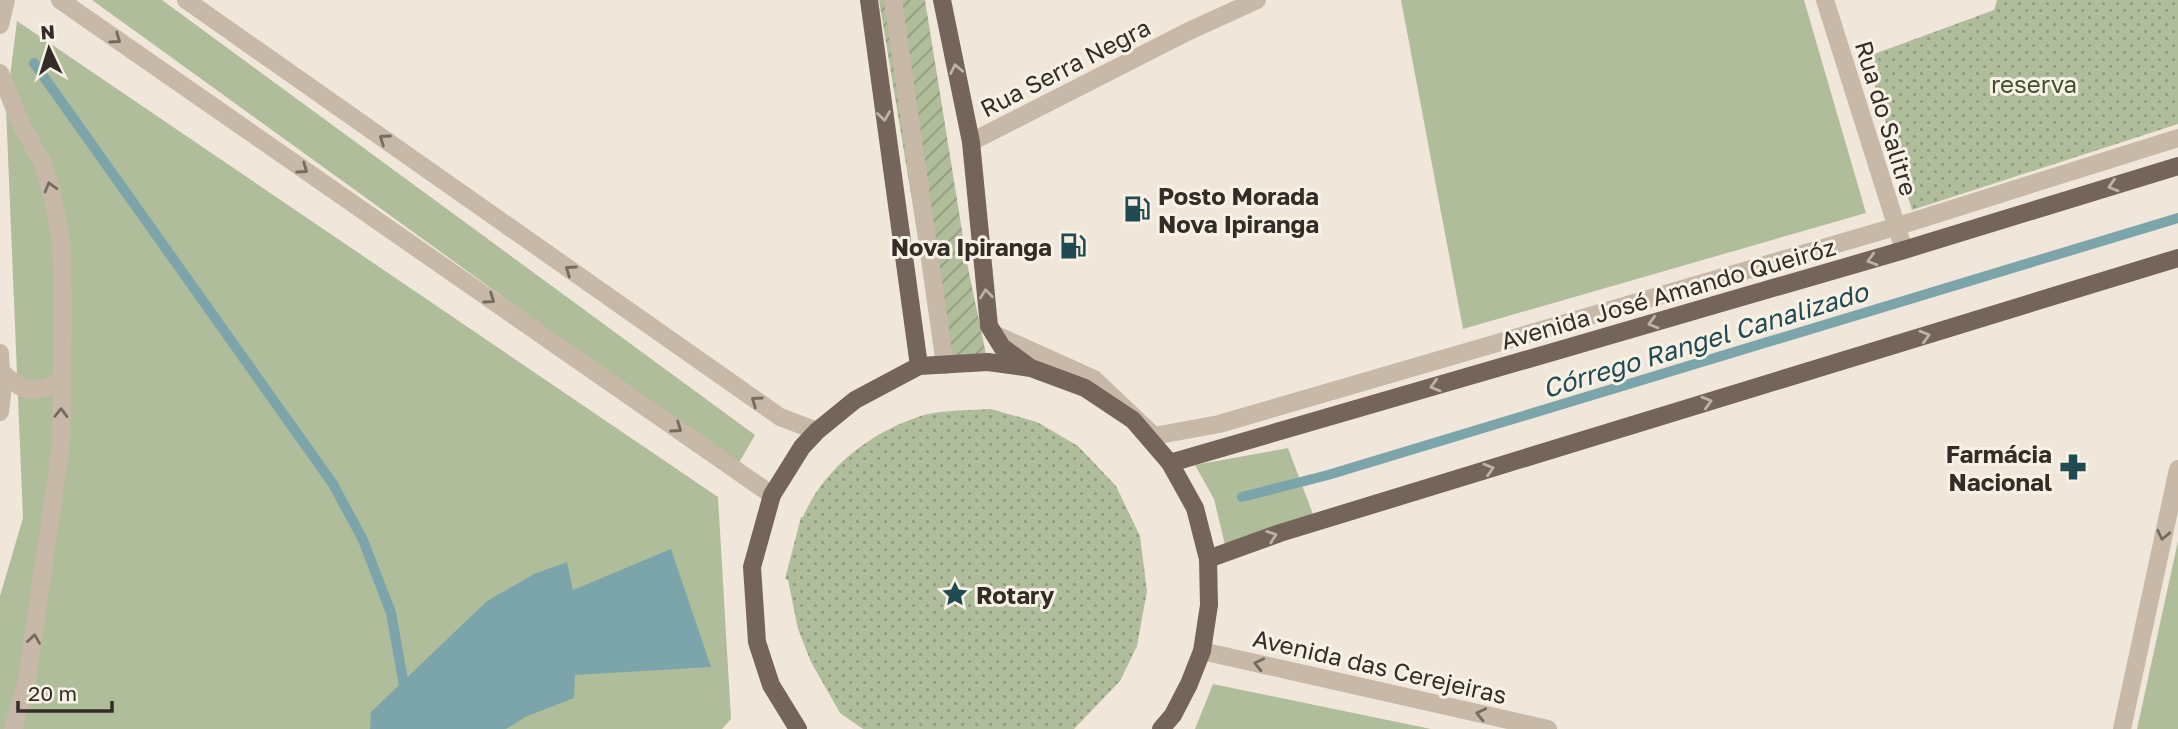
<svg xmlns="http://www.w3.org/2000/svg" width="2178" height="729" viewBox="0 0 2178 729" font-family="'Golos Text',sans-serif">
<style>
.grass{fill:#b0bd9b}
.park{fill:url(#park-dots)}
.garden{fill:url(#garden-furrows)}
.water{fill:#7ba5ab}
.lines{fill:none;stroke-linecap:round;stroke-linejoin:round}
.stream{stroke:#7ba5ab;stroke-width:10}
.minor{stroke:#c7b8a7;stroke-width:18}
.major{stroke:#756459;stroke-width:18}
.oneway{stroke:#766b61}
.oneway2{stroke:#bdb2a7}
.labels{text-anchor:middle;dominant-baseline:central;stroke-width:6;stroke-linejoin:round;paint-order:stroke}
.street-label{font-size:24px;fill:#342c27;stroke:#f8f1e6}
.park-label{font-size:24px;fill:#41502d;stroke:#f8f1e6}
.poi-label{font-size:24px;font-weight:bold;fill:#342c27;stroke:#f8f1e6;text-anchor:start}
.water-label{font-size:26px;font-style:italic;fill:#204b52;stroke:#f8f1e6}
</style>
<defs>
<pattern id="park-dots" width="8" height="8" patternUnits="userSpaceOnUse" patternTransform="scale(1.75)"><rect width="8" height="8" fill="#b0bd9b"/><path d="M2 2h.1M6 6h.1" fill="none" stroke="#909a7e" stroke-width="1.8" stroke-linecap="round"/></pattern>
<pattern id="garden-furrows" width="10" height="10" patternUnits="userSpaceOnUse" patternTransform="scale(1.75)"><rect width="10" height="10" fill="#b0bd9b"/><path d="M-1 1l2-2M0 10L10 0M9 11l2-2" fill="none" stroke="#909a7e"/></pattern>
</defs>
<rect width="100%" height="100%" fill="#f0e7da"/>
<!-- grass -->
<g class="grass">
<polygon points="92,0 162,0 755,435 737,466"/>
<polygon points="1401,0 1804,0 1866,213 1463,329"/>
<polygon points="17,21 718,497 731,719 722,729 0,729 0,596 23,518 6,108"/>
<polygon points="1288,448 1314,517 1225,545 1214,499 1195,465"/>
<polygon points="2178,541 2178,729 2137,729"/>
<polygon points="1213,684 1431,729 1195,729"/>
</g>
<!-- park -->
<g class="park">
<polygon points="1997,0 2178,0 2178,124 1912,210 1866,57 1994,10"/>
<path d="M991 409 1037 422 1078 446 1116 486 1140 536 1147 591 1137 646 1120 681 1074 729H863L840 713 811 662 798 629 788 580 785 579 801 517H803C823 470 867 435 915 418 938 409 967 411 991 409Z"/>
</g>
<!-- garden -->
<polygon class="garden" points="879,0 925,0 968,268 986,354 939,364"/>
<!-- water -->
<polygon class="water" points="671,549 711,667 575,675 574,698 525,717 506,729 370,729 371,712 487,601 534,574 567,562 573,590"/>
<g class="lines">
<!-- stream -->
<g class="stream">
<polyline points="34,63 333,484 363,540 391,613 405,691"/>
<polyline points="1242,497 1328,475 2178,218"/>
</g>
<!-- minor -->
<g class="minor">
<polyline points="60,0 772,495"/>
<polyline points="186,0 780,417 817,431"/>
<polyline points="893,0 945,365"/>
<polyline points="1825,0 1904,250"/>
<polyline points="0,25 6,0"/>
<polyline points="0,73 21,124 43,164 51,190 61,239 63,302 61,446 27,680 13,729"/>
<polyline points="971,142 1189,31 1257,0"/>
<polyline points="994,334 1094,379 1154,436 1219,424 1895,227 2178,138"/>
<polyline points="0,353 2,395 0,412"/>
<path d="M1 371C22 393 36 396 62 379"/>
<polyline points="1202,651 1548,729"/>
<polyline points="2122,729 2178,469"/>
</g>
<!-- major -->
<g class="major">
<polyline points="869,0 919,366"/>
<polyline points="942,0 971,142 989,326 1002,347 1028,366"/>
<polyline points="1170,463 1904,250 2178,166"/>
<polyline points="1208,559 1280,533 2178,258"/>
<polyline points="798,729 771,685 757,642 752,567 772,495 802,447 817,431 855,400 919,366 988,362 1031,368 1085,388 1133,420 1170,463 1195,508 1208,559 1209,605 1202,651 1189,684 1173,715 1161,729"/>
</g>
</g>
<!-- one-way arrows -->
<defs><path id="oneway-chevron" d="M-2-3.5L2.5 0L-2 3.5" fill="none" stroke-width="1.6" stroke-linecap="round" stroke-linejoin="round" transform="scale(1.75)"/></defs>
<g class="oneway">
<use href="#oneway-chevron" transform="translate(116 39) rotate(35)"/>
<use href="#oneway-chevron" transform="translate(384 139) rotate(-145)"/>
<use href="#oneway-chevron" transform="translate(303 169) rotate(35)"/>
<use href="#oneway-chevron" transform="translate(50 187) rotate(-106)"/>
<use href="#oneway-chevron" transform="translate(570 270) rotate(-145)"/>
<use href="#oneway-chevron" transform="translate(490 299) rotate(35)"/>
<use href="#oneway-chevron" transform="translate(756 401) rotate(-145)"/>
<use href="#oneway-chevron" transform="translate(61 413) rotate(-89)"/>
<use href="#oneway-chevron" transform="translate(677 428) rotate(35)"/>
<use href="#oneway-chevron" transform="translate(2163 535) rotate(102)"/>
<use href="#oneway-chevron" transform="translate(34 639) rotate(-81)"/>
<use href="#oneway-chevron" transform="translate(1259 664) rotate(-167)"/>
<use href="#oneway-chevron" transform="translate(1481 714) rotate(-167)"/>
</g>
<g class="oneway2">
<use href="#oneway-chevron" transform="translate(956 69) rotate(-101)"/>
<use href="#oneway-chevron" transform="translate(884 116) rotate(82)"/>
<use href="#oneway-chevron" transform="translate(2113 186) rotate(163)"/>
<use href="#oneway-chevron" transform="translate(1872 260) rotate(164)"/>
<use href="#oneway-chevron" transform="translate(986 294) rotate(-96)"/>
<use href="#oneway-chevron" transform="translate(1653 323) rotate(164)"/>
<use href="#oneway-chevron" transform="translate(1925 336) rotate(-17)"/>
<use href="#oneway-chevron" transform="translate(1435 386) rotate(164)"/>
<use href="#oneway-chevron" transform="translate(1707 402) rotate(-17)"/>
<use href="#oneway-chevron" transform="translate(1489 469) rotate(-17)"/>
<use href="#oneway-chevron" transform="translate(1272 536) rotate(-19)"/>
</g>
<!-- icons -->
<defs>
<g id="fuel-bare" transform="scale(2.1)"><path d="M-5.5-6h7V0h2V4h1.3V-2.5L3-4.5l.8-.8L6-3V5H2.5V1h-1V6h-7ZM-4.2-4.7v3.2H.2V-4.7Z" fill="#204b52" stroke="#f8f1e6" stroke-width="2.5" paint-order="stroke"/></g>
<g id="pharmacy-bare" transform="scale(2.1)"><path d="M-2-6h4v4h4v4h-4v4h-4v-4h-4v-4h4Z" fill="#204b52" stroke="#f8f1e6" stroke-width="2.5" paint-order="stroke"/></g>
<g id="sight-bare" transform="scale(2.1)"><path d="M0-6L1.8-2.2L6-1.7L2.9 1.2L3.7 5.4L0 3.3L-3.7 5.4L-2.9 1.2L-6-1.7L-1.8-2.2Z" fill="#204b52" stroke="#f8f1e6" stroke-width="2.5" paint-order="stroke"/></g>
</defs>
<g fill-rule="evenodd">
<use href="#fuel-bare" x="1137" y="209"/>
<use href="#fuel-bare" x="1073" y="246"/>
<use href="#pharmacy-bare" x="2073" y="467"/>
<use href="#sight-bare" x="955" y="594"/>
</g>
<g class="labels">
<!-- street labels -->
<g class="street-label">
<text transform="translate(1065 67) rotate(-27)">Rua Serra Negra</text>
<text transform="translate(1887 118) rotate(73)">Rua do Salitre</text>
<text transform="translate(1668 293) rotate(-16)">Avenida José Amando Queiróz</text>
<text transform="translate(1380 666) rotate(13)">Avenida das Cerejeiras</text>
</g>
<!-- park labels -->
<g class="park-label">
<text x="2034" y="83">reserva</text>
</g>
<!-- poi labels -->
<g class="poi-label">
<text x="1158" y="195">Posto Morada<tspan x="1158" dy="28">Nova Ipiranga</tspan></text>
<text x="1052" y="246" text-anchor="end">Nova Ipiranga</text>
<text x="2052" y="453" text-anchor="end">Farmácia<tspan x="2052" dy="28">Nacional</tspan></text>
<text x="976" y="594">Rotary</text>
</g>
<!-- water labels -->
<g class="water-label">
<text transform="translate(1705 340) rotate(-17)">Córrego Rangel Canalizado</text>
</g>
</g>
<!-- north arrow -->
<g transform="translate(49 49) rotate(356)" stroke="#f8f1e6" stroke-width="5" paint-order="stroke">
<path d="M0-5L12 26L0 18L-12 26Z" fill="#342c27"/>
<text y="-10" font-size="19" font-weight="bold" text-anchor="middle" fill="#342c27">N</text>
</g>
<!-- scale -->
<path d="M18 701v10h94v-10" fill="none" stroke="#342c27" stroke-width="3.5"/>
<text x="28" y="701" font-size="21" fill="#342c27" stroke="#f8f1e6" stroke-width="5" paint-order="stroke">20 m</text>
</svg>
